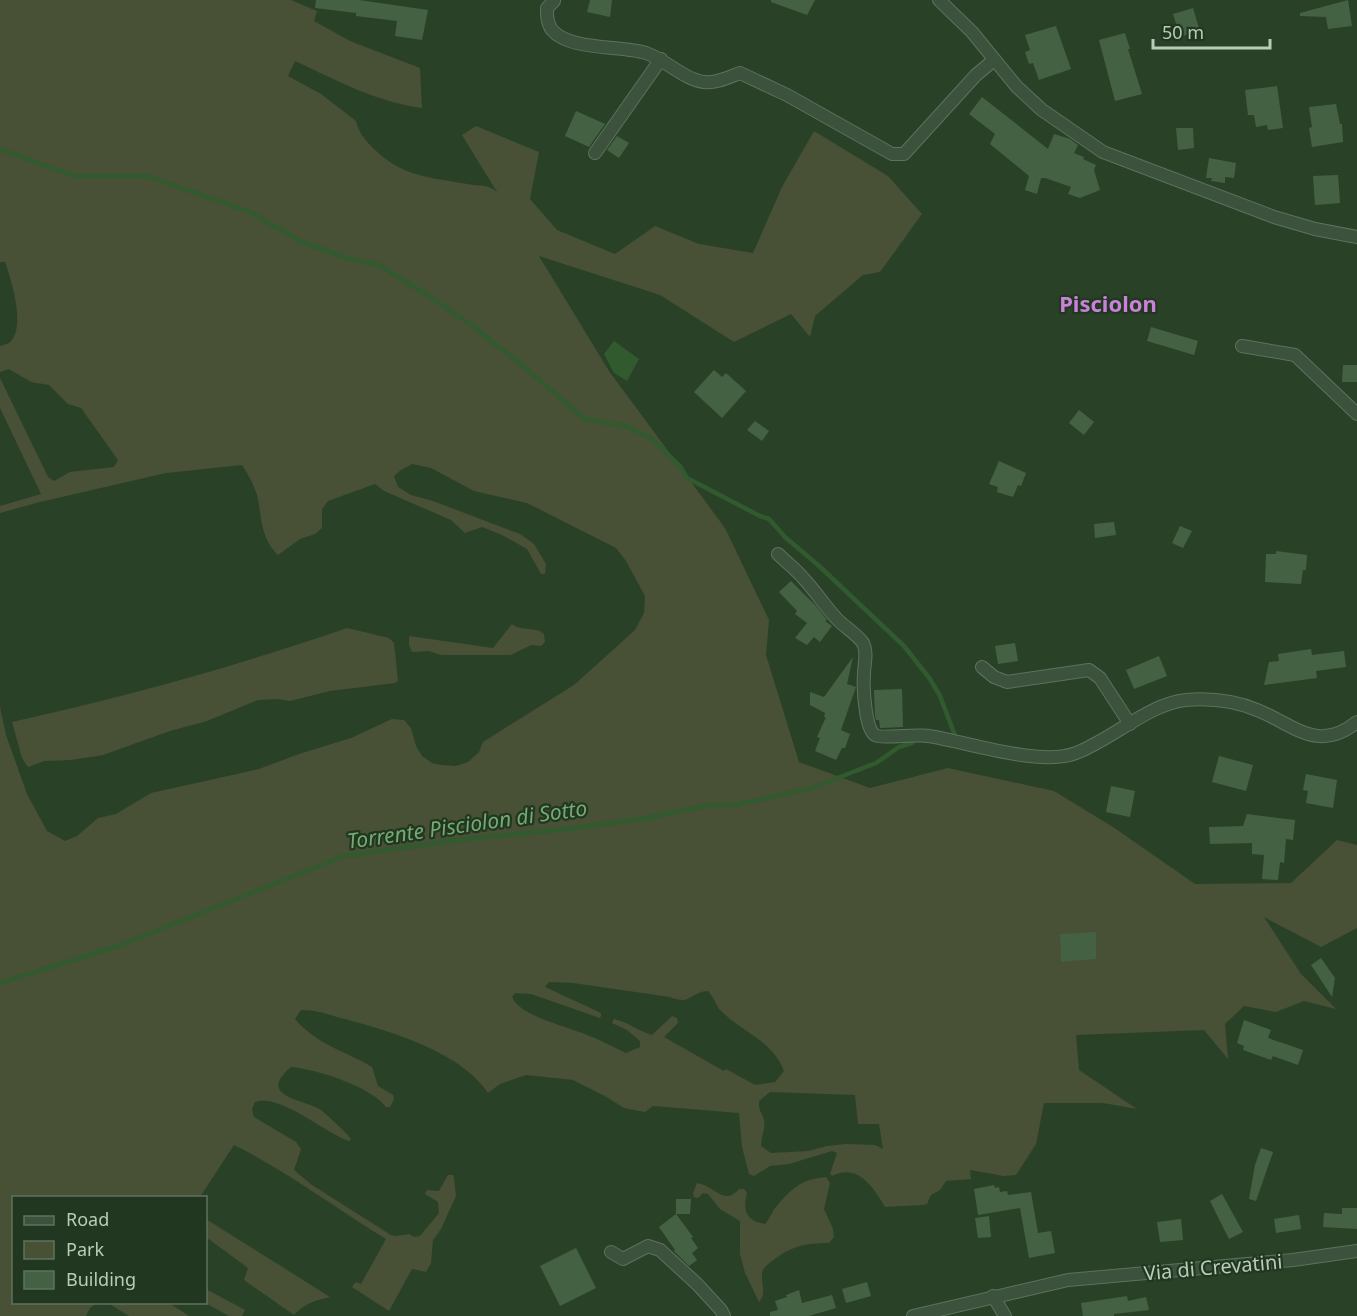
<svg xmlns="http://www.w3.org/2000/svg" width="1357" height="1316" viewBox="0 0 1357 1316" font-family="'Noto Sans',sans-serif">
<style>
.green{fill:#485036;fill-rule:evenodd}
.water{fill:#315a2f}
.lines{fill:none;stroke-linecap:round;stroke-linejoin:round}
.stream{stroke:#315a2f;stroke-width:4.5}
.building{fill:#456143}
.street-casing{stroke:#5d725d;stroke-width:14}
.street{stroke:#3c523c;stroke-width:12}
.labels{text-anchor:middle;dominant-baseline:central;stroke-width:4.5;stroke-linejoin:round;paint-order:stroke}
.street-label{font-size:20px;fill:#b9ccb9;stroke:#213720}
.water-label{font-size:21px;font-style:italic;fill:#75aa73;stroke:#213720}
.quarter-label{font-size:22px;font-weight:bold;fill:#ca81da;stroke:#213720}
</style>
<rect width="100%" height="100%" fill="#294227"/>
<!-- green -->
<g class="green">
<path d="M0 0H291L317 11 314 21 350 41 420 68 422 108C376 102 336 80 295 61L288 76 321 94 356 121C359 133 365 140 373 148 402 177 429 177 467 184 480 187 486 183 497 192L462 135 476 126 539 152 530 199 557 230 615 254 655 226 699 244 753 253 782 187 814 131 888 176 922 214 880 272 863 275 815 316 810 337 791 314 734 342 660 295 539 256 609 371 725 528 769 620 766 655 799 762 870 788 948 768 1054 791 1113 827 1195 884 1291 883 1337 840 1357 845V928L1321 947 1264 917 1301 974 1336 1009 1304 1001 1276 1012 1244 1006 1225 1024 1228 1059 1204 1030 1076 1035 1079 1070 1137 1109 1103 1103H1044L1036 1144 1016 1175 1004 1176 970 1170 971 1179 946 1181 940 1190 931 1195 927 1204 923 1205 885 1207C873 1187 858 1163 832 1176L830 1174 837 1153 832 1151 789 1164 770 1166 754 1176 749 1174 742 1147 739 1113 653 1106 645 1112 624 1108 605 1096 573 1080 526 1075 500 1084 488 1093C461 1051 384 1029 337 1017 324 1013 315 1010 301 1010L295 1019C316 1044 345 1051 372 1067L378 1086 393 1095 394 1099 390 1107H386C370 1086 316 1069 291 1067 256 1097 303 1099 321 1110 325 1113 349 1135 351 1139L349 1141C325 1133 280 1093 255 1102L252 1109 254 1117 296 1142 301 1149 294 1170 312 1185 391 1235 396 1236 409 1234 414 1237 420 1236 439 1213 438 1202 425 1194 427 1190 439 1191 448 1175H453L454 1178 456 1196 441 1229 433 1240 431 1263 426 1272 412 1269 389 1311 352 1287 356 1282 361 1284 386 1239C335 1208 287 1171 234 1145L200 1197 14 1198V1302L97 1303 90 1308 86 1316H0V707L6 735 27 794 47 831 65 841 77 836 98 818 116 814 151 793 259 769 299 754 351 738 392 719 404 720 411 728 416 746 422 756 432 763 441 765 456 766 468 762 479 752 483 742 574 685 635 630 644 613 645 596 626 561 616 548 527 503 474 491 431 468 412 464 401 470 394 476 398 487 411 495 433 501 520 534 534 544 546 564 545 574H541L527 549 502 535 482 527 465 533 451 520 384 491 375 484 328 501 322 509V528L315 534 300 539 278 555C261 538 262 521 258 499 255 486 249 476 242 465L166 473 40 502 0 513V506L41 494 0 408V378L48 477 54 481 70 472 114 467 118 460 81 408 68 404 49 385 31 382 9 369 0 372V346C1 346 9 343 9 343 27 329 11 279 5 262H0ZM549 982 573 983 670 997C691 1006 690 992 708 991 714 997 716 1006 721 1011 742 1032 773 1041 784 1071L775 1082 755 1085 726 1069 724 1071 664 1037 678 1023 677 1018 672 1016 652 1035C638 1031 628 1022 614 1019L612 1023 627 1030 640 1041V1047L626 1053C613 1047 601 1040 587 1035 569 1027 519 1016 512 997L515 993 531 994 600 1018 601 1016V1013L545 987ZM770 1092 855 1095 858 1124H879L883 1149 875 1145 846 1144 827 1146 808 1151 771 1153 761 1146C761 1138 766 1125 764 1120 762 1111 759 1114 759 1101Z"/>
<path d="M512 624C522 632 535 626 544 634L545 642 541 646 531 645 511 655H441L429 651 412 652 409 645V636L493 648Z"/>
<path d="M347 628 389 638 394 643 398 681 395 683 330 691 290 701 277 699 258 700 207 721 170 731 103 755 71 760 44 761 28 767 22 758 12 722C125 697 237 666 347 628Z"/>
<path d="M826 1177 830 1183 824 1209 833 1229 834 1237 829 1243C804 1243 792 1246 772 1261 767 1265 762 1268 762 1275 761 1285 767 1293 759 1302L745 1273 740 1254V1221L720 1209 708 1194 703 1193 698 1198 694 1197 693 1193 697 1183C714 1185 724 1207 739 1189H744L747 1193C742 1211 747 1221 765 1224 770 1219 771 1213 775 1208 791 1189 801 1179 826 1177Z"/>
<path d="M206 1219 330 1297C316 1300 304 1304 294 1315L244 1280 248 1268 206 1237Z"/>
<polygon points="206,1289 245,1310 242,1316 229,1316 205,1303"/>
<polygon points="108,1303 169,1303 189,1316 129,1316"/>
</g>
<!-- water -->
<polygon class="water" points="614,341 639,359 627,381 614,373 604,354"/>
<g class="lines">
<!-- stream -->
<g class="stream">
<polyline points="0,149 74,176 147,176 250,212 304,243 350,259 379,265 421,291 470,324 523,366 585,419 629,427 652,439 680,466 687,478 760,516 769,519 785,537 818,565 904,646 930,679 940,696 956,738"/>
<polyline points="0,983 121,945 344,856 468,839 575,828 647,818 710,805 736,805 812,788 876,763 899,747 912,743"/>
</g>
</g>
<!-- building -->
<g class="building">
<polygon points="316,0 359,0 428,10 422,40 395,36 397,21 356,16 356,13 315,8"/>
<polygon points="590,0 612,0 610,17 587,12"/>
<polygon points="771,0 815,0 807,15 771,2"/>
<polygon points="1348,0 1352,26 1328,29 1326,17 1300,16 1300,13"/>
<polygon points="1193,8 1199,28 1192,33 1180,37 1173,14"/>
<polygon points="1056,26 1071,69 1039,80 1033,63 1029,64 1025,52 1030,50 1025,35"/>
<polygon points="1125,33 1130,49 1128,49 1142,94 1115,101 1099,40"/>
<polygon points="1277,86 1283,128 1268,130 1267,125 1256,127 1254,115 1248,115 1245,90"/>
<polygon points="982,97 1048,149 1054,134 1070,139 1078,145 1074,153 1084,157 1083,159 1096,165 1094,170 1100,190 1080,198 1068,194 1071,187 1045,178 1041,178 1037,194 1025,190 1029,176 990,144 995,134 969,114"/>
<polygon points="1336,104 1340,124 1342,124 1343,142 1312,147 1309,128 1312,127 1309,107"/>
<polygon points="576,111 605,124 589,147 565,136"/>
<polygon points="1176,128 1193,128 1194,148 1178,150"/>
<polygon points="617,136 629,143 619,158 607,150"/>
<polygon points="1209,158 1236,163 1234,178 1225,177 1225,183 1211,181 1212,178 1206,178"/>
<polygon points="1338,175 1340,203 1315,205 1313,176"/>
<polygon points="1151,327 1198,341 1194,355 1147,341"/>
<polygon points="1343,365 1357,365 1357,382 1342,382"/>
<polygon points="714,370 722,377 726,373 746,391 722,418 694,392"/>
<polygon points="1079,410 1094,422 1084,435 1069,423"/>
<polygon points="755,421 769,431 762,441 747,430"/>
<polygon points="999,461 1026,473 1021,486 1018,485 1013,497 997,492 998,487 989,484"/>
<polygon points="1114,522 1116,535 1095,538 1094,524"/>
<polygon points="1180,526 1192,531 1183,548 1172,543"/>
<polygon points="1276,551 1307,555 1306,570 1303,570 1301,584 1265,582 1266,554 1276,554"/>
<polygon points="791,581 817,607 827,620 825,621 832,626 820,642 814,637 807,645 795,638 807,623 795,614 797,611 779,592"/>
<polygon points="1015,643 1018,661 998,664 995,646"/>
<polygon points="1311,649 1312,655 1344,651 1346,667 1316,671 1317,678 1264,685 1269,662 1279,661 1278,654"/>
<polygon points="1159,656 1167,676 1134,689 1126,670"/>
<polygon points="853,657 847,684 856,687 841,730 850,734 845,748 842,748 836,760 815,751 820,738 817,737 826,717 824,717 825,713 810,705 810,692 824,697"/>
<polygon points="902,689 903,727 880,728 879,720 876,720 875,716 874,690"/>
<polygon points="1219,756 1253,765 1246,791 1212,782"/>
<polygon points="1306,774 1337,780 1333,808 1306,803 1308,791 1303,790"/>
<polygon points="1111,786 1135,791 1130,817 1106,812"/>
<polygon points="1247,814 1295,820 1293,840 1286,839 1284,863 1280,862 1278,880 1262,879 1264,855 1252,854 1252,843 1210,844 1209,827 1243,826"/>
<polygon points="1096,932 1096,959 1061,962 1060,934"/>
<polygon points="1321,958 1335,978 1332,997 1311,965"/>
<polygon points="1244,1020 1271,1030 1268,1038 1303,1050 1298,1065 1273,1056 1271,1060 1243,1050 1244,1046 1237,1043"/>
<polygon points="1261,1148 1273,1152 1256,1201 1249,1199 1255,1165"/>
<polygon points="994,1185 995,1188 999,1187 1000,1192 1007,1191 1008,1195 1031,1192 1038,1233 1051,1231 1055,1253 1029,1258 1020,1208 978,1215 974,1189"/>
<polygon points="1222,1194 1243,1232 1229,1239 1210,1201"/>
<polygon points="676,1199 691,1199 690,1214 676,1214"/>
<polygon points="1342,1208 1357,1208 1357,1229 1323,1227 1324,1213 1342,1214"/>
<polygon points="676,1214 693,1237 691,1238 698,1248 692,1253 697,1260 689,1266 674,1251 675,1250 659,1227"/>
<polygon points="1299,1215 1301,1229 1276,1233 1274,1219"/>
<polygon points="989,1216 991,1237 978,1238 975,1218"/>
<polygon points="1181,1219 1183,1240 1160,1242 1157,1222"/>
<polygon points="576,1248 596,1288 560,1306 540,1266"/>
<polygon points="867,1282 871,1296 846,1303 842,1289"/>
<polygon points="799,1290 802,1303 832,1295 836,1308 809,1316 770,1316 770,1312 778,1310 775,1301 787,1297 786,1295"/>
<polygon points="1127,1296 1128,1301 1146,1297 1149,1310 1114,1314 1114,1316 1083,1316 1081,1303"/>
</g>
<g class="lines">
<!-- street casing -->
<g class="street-casing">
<g id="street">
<polyline points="939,0 972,32 1017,87 1042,110 1103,152 1274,217 1315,229 1357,237"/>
<path d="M554 1 547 8C547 16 547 23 552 30 570 51 621 45 646 53 666 60 683 79 704 82 715 84 729 77 740 73L787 95 892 154H904L976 75 994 60"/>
<polyline points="595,153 661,59"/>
<polyline points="1242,346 1295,355 1357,414"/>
<path d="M778 554C787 563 797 570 804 579 816 592 825 606 836 618 843 626 857 634 863 643 868 653 864 664 864 674 863 686 865 730 875 735 881 739 916 734 929 736 967 742 1041 767 1076 753 1111 740 1150 703 1186 700 1210 698 1235 701 1257 710 1293 724 1318 754 1357 722"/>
<polyline points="982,667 994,677 1007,682 1089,670 1100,678 1130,724"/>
<polyline points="611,1252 623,1259 648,1246 660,1250 697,1284 721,1310 724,1316"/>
<polyline points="993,1296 1005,1316"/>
<polyline points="913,1316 1068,1280 1293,1260 1357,1251"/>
</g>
</g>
<!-- street -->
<use href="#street" class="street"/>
</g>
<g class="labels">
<!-- street labels -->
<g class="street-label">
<text transform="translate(1213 1267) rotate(-5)">Via di Crevatini</text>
</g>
<!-- water labels -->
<g class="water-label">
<text transform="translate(467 824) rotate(-8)">Torrente Pisciolon di Sotto</text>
</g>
<!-- quarter labels -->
<g class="quarter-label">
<text x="1108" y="303">Pisciolon</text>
</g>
</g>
<!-- legend -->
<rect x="12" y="1196" width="195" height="108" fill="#213720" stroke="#5e735d" stroke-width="1.5"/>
<rect x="24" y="1216" width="30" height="9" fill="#3c523c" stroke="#5e735d" stroke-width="1.5"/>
<text x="66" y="1226" font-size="18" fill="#b9ccb9">Road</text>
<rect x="24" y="1241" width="30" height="18" fill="#485036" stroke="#5e735d" stroke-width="1.5"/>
<text x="66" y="1256" font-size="18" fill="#b9ccb9">Park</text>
<rect x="24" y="1271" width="30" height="18" fill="#456143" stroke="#5e735d" stroke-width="1.5"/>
<text x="66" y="1286" font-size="18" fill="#b9ccb9">Building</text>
<!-- scale -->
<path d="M1153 39v9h117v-9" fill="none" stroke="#b9ccb9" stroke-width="3"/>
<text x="1162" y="39" font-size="18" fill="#b9ccb9" stroke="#213720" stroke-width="4.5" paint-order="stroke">50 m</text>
</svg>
